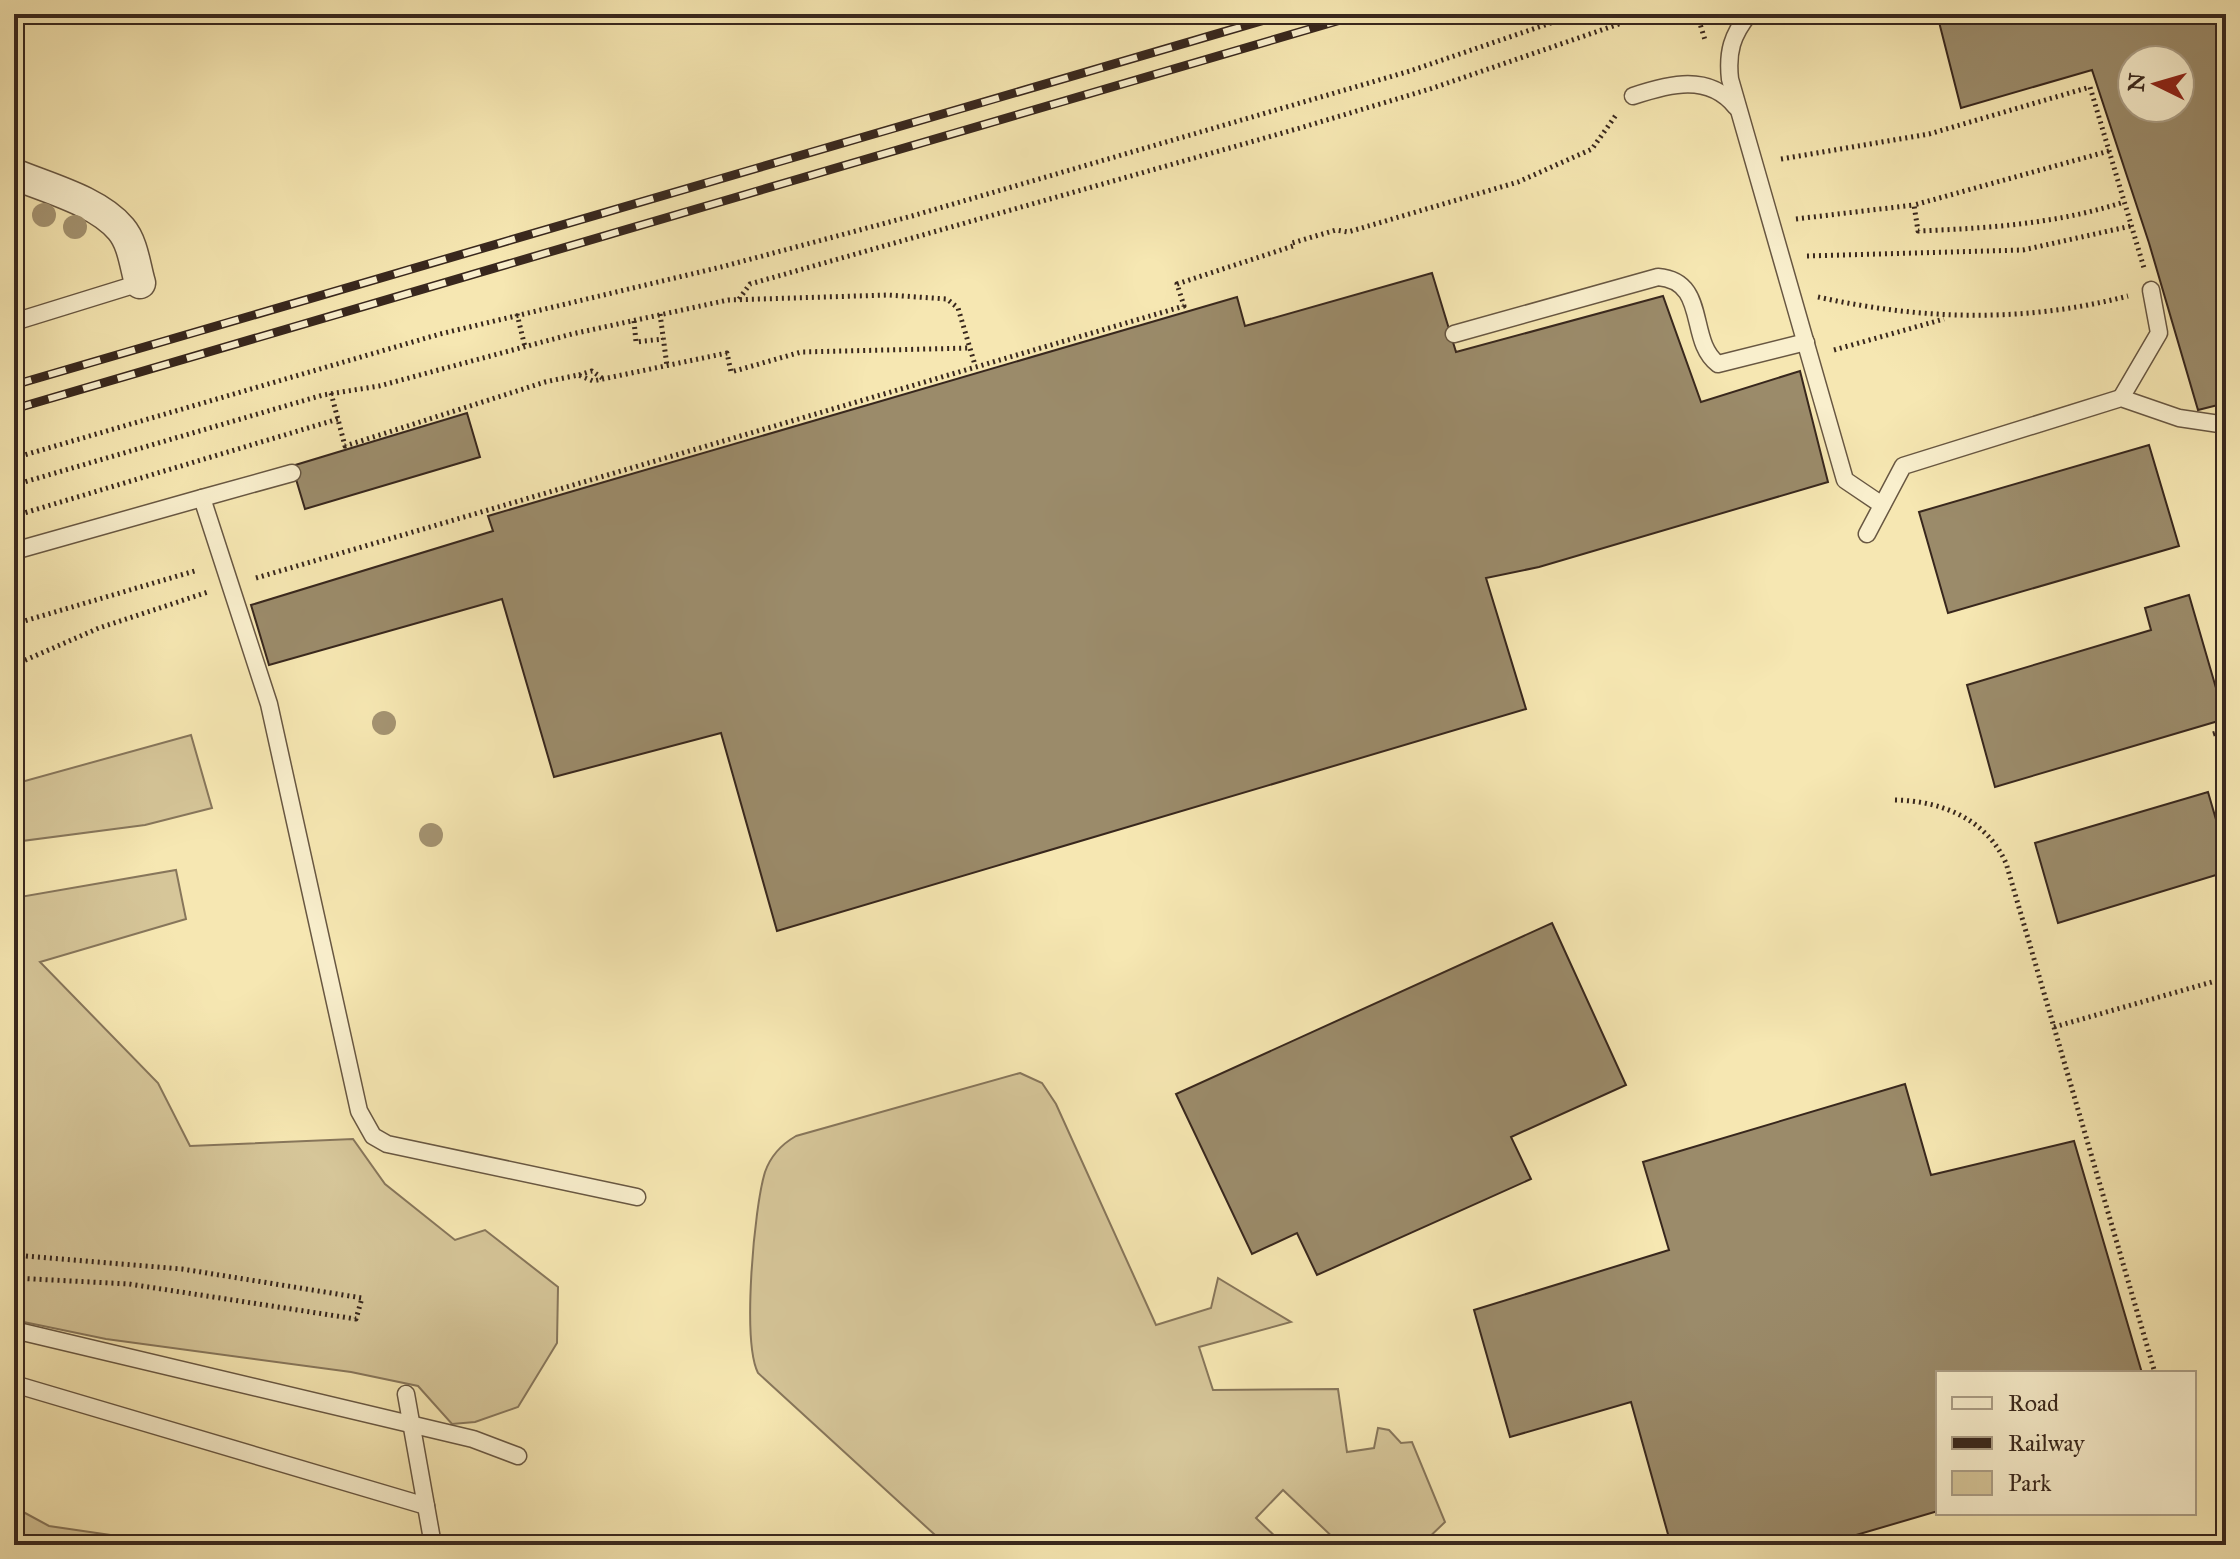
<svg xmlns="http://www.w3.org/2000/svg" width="2240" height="1559" viewBox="0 0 2240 1559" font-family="'IM FELL Great Primer',serif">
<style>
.green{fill:#d6c699;stroke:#87765b;stroke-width:2}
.building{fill:#9b8b6a;stroke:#38271d;stroke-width:2;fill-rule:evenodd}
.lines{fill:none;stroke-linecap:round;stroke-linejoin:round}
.lane-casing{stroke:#685742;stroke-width:19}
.street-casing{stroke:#685742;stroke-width:33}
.path{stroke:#38271d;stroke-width:5;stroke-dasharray:2 4;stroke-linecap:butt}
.lane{stroke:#f9efcd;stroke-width:16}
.street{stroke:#f9efcd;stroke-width:30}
.rail-casing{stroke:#38271d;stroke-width:9}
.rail{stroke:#f9efcd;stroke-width:6;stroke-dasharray:18;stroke-linecap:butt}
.tree{fill:#a49371}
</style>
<rect width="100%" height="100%" fill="#f6e7b2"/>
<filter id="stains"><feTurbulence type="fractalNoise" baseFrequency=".0025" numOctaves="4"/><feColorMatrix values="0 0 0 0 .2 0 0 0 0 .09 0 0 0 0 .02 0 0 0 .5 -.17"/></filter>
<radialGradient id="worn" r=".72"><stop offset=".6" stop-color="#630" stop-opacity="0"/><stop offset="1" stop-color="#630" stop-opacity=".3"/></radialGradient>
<!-- green -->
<g class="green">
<polygon points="191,735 212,808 145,825 14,842 14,784"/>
<polygon points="176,870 186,919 40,962 158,1083 190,1146 353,1139 385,1184 455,1240 485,1230 558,1287 557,1343 518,1407 475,1422 452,1424 418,1386 351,1372 106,1339 14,1320 14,898"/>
<path d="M1020 1073 1042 1083 1056 1104 1156 1325 1211 1308 1218 1278 1291 1322 1199 1347 1213 1390 1338 1389 1347 1452 1374 1448 1378 1428 1389 1430 1401 1443 1412 1442 1445 1522 1421 1545H1341L1283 1490 1256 1518 1284 1545H946L758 1373C742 1341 754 1208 765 1172 771 1155 782 1144 796 1136Z"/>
<polygon points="14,1507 49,1526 179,1545 14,1545"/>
</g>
<!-- building -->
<g class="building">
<path d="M1965 14H2226V403L2198 410 2149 243 2092 70 1961 108 1939 22ZM2132 60H2180V108H2132Z"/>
<polygon points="1432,273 1456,352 1663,296 1701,402 1800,371 1828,482 1539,567 1486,578 1526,709 777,931 721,733 554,777 502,599 269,665 251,605 493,531 488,516 1237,297 1245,326"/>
<polygon points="467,413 480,457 305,509 292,466"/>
<polygon points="2149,445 2179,546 1948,613 1919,512"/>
<polygon points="2189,595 2225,719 1995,787 1967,685 2151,630 2145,608"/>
<polygon points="2208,792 2226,854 2226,872 2058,923 2035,843"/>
<polygon points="1552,923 1626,1085 1511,1137 1531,1179 1317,1275 1297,1233 1252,1254 1176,1094"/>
<polygon points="1905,1084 1931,1175 2074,1141 2142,1373 1938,1373 1938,1511 1822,1545 1671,1545 1631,1402 1510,1437 1474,1310 1669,1250 1643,1162"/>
</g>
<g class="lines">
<!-- lane casing -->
<g class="lane-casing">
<g id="lane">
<path d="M1749 14C1732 35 1727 52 1730 79L1845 480 1882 505"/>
<path d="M1633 96C1669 84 1709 73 1736 107"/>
<polyline points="14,322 140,283"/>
<path d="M1454 334 1658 277C1709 281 1687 341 1718 364L1806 342"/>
<polyline points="2121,398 2159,333 2151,290"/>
<polyline points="292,473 202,498 269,704 359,1111 373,1136 387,1144 637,1197"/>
<polyline points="1867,534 1903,466 2121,398 2179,418 2226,425"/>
<polyline points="14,551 202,498"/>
<polyline points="14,1330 473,1439 518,1456"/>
<polyline points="14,1384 426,1506"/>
<polyline points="406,1394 433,1545"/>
</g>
</g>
<!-- street casing -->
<g class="street-casing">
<path id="street" d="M14 174C47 188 98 201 121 229 133 243 135 266 140 283"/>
</g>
<!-- path -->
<g class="path">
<polyline points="1697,14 1705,40"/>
<path d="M2109 151 1914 205 1918 231C1990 228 2056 224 2124 202"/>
<polyline points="1781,159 1929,134 2090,87 2144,268"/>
<polyline points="1796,219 1914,205"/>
<polyline points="1807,256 2023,250 2131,226"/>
<path d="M1818 297C1922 320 2024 323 2128 296"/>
<polyline points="739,299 750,284 1300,128 1430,89 1648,14"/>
<polyline points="517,314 525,347"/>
<polyline points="660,314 667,366"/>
<polyline points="634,321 636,342 663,339"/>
<polyline points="1834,350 1944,319"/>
<polyline points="579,375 592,371 602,378"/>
<polyline points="331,393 345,446 545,382 578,375 593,381 727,353 731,372 801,352 970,348"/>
<polyline points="14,458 440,334 721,267 912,216 1410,71 1577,14"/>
<polyline points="14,485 323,395 379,386 572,334 728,300 888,295 947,299 958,308 975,365"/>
<polyline points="14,516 338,419"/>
<polyline points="256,578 1184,306 1177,284 1293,246 1292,243 1336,230 1348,232 1518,182 1592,149 1616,115"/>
<polyline points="14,624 198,570"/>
<polyline points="14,665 99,628 208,592"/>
<polyline points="2213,734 2226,730"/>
<path d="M1895 800C1942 801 1986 819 2006 863L2155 1373"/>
<polyline points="2222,841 2226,840"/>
<polyline points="2054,1027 2226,978"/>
<polyline points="14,1255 182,1269 362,1298 356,1319 129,1284 14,1278"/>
</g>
<!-- lane -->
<use href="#lane" class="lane"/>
<!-- street -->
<use href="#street" class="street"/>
<!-- rail casing -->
<g class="rail-casing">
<g id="rail">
<polyline points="14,385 1285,14"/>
<polyline points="14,409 1361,14"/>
</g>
</g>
<!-- rail -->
<use href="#rail" class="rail"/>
</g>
<!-- trees -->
<g class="tree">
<circle cx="44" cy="215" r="12"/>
<circle cx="75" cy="227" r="12"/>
<circle cx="384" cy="723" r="12"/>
<circle cx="431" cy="835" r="12"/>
</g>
<!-- margin -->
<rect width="2240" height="1559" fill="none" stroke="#f6e7b2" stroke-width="48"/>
<rect x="16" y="16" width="2208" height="1527" fill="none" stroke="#38271d" stroke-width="4"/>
<rect x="24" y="24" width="2192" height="1511" fill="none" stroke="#38271d" stroke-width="2"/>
<!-- legend -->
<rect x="1936" y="1371" width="260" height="144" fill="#f9efcd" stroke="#ac9f87" stroke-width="2"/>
<rect x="1952" y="1397" width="40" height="12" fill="#f9efcd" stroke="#ac9f87" stroke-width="2"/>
<text x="2008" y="1411" font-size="24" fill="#38271d">Road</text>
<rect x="1952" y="1437" width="40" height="12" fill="#38271d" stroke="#ac9f87" stroke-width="2"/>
<text x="2008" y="1451" font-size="24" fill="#38271d">Railway</text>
<rect x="1952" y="1471" width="40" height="24" fill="#d6c699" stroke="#ac9f87" stroke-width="2"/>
<text x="2008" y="1491" font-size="24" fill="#38271d">Park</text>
<!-- north arrow -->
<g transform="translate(2156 84) rotate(275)"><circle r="38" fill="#f9efcd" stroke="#ac9f87" stroke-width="2"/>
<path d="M0-6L14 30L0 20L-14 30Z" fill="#8f2418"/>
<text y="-12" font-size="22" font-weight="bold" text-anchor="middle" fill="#38271d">N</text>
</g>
<rect width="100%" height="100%" filter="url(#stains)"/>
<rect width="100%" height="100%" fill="url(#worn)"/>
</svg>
